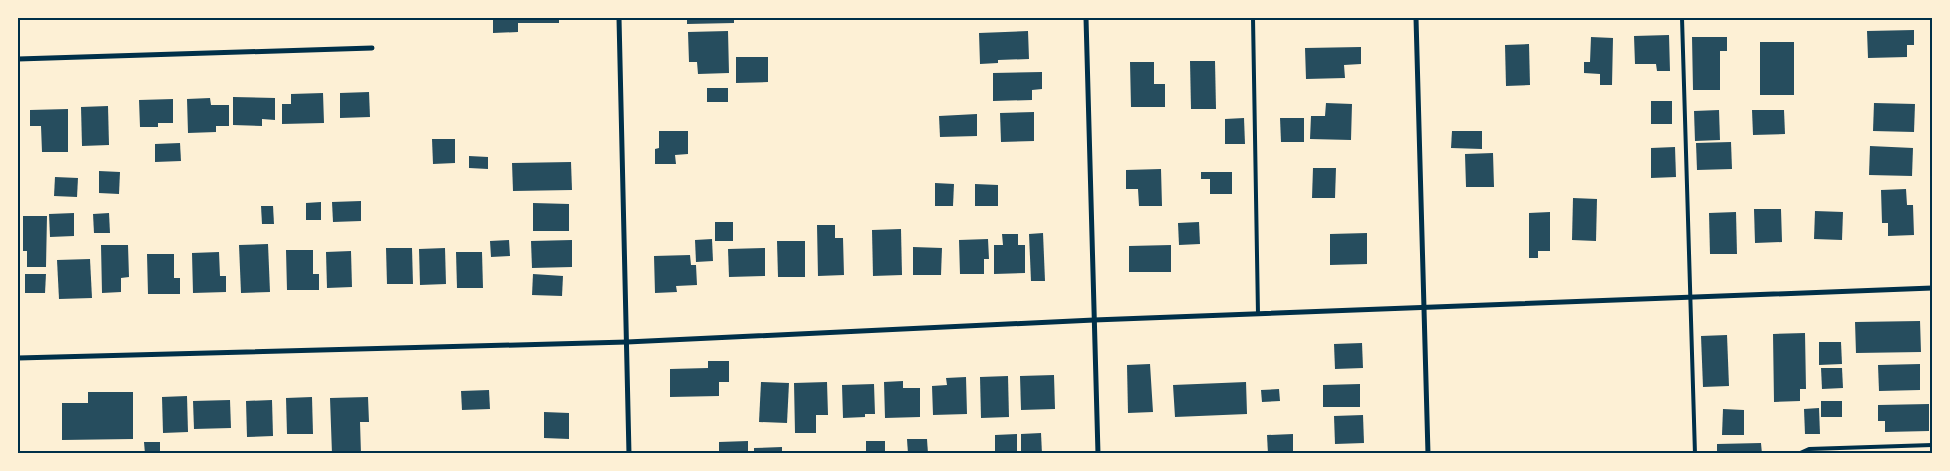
<svg xmlns="http://www.w3.org/2000/svg" width="1950" height="471" viewBox="0 0 1950 471" font-family="'Open Sans',sans-serif">
<style>
.building{fill:#264d5e}
.lines{fill:none;stroke-linecap:round;stroke-linejoin:round}
.service{stroke:#003049;stroke-width:4}
.minor{stroke:#003049;stroke-width:5}
.neatline{fill:none;stroke:#003049;stroke-width:2}
</style>
<rect width="100%" height="100%" fill="#fdf0d5"/>
<!-- building -->
<g class="building">
<polygon points="493,18 559,18 559,23 518,23 518,32 493,33"/>
<polygon points="687,18 734,18 734,23 687,24"/>
<polygon points="1914,30 1914,45 1907,45 1907,57 1868,58 1867,31"/>
<polygon points="728,31 729,73 698,74 697,62 689,62 688,32"/>
<polygon points="1028,31 1029,59 998,60 998,63 980,64 979,33"/>
<polygon points="1669,35 1670,71 1657,71 1656,64 1635,64 1634,36"/>
<polygon points="1591,37 1613,38 1612,85 1600,85 1600,74 1584,73 1584,62 1590,62"/>
<polygon points="1692,37 1727,37 1727,51 1720,51 1720,90 1693,90"/>
<rect x="1760" y="42" width="34" height="53"/>
<polygon points="1529,44 1530,85 1506,86 1505,45"/>
<polygon points="1361,47 1361,64 1344,65 1345,78 1306,79 1305,48"/>
<polygon points="736,57 768,57 768,82 736,83"/>
<polygon points="1190,61 1215,61 1216,109 1191,109"/>
<polygon points="1130,62 1154,62 1154,84 1165,84 1165,107 1131,107"/>
<polygon points="1042,72 1042,89 1032,90 1032,100 993,101 993,73"/>
<rect x="707" y="88" width="21" height="14"/>
<polygon points="369,92 370,117 340,118 340,93"/>
<polygon points="323,93 324,123 282,124 282,104 291,104 291,94"/>
<polygon points="233,97 275,98 275,120 262,119 262,126 233,125"/>
<polygon points="210,98 211,105 229,105 229,126 216,126 216,132 188,133 187,99"/>
<polygon points="173,99 173,123 158,123 158,127 140,127 139,100"/>
<rect x="1651" y="101" width="21" height="23"/>
<polygon points="1326,103 1352,104 1351,140 1310,139 1311,116 1325,116"/>
<polygon points="1874,103 1915,104 1914,132 1873,131"/>
<polygon points="108,106 109,145 82,146 81,107"/>
<polygon points="68,109 68,152 42,152 41,126 30,126 30,110"/>
<polygon points="1719,110 1720,140 1695,141 1694,111"/>
<polygon points="1752,110 1784,110 1785,134 1753,135"/>
<polygon points="1034,112 1034,141 1001,142 1000,113"/>
<polygon points="977,114 977,136 940,137 939,116"/>
<polygon points="1244,118 1245,144 1225,144 1225,119"/>
<polygon points="1280,118 1304,118 1304,142 1281,142"/>
<polygon points="659,131 688,131 688,154 675,155 676,164 655,164 655,149 659,148"/>
<polygon points="1452,131 1482,131 1482,149 1451,148"/>
<polygon points="432,139 455,139 455,163 433,164"/>
<polygon points="1731,142 1732,169 1697,170 1696,143"/>
<polygon points="180,143 181,161 155,162 155,144"/>
<polygon points="1870,146 1913,148 1912,176 1869,175"/>
<polygon points="1675,147 1676,177 1651,178 1651,148"/>
<polygon points="1493,153 1494,187 1466,187 1465,154"/>
<polygon points="469,156 488,157 488,169 469,168"/>
<polygon points="571,162 572,190 513,191 512,163"/>
<polygon points="1313,168 1336,168 1335,198 1312,198"/>
<polygon points="1161,169 1162,206 1139,206 1138,189 1126,189 1126,170"/>
<polygon points="99,171 120,172 119,194 99,193"/>
<polygon points="1201,172 1232,172 1232,194 1210,194 1210,179 1201,179"/>
<polygon points="55,177 78,178 77,197 54,196"/>
<polygon points="935,183 954,184 953,206 935,206"/>
<polygon points="975,184 998,185 998,206 975,206"/>
<polygon points="1906,189 1907,205 1913,205 1914,235 1888,236 1888,223 1882,223 1881,190"/>
<polygon points="1573,198 1597,199 1596,241 1572,240"/>
<polygon points="361,201 361,221 333,222 332,202"/>
<polygon points="321,202 321,220 306,220 306,203"/>
<polygon points="533,203 569,204 569,231 533,231"/>
<polygon points="261,206 273,206 274,224 262,224"/>
<polygon points="1754,209 1781,209 1782,242 1755,243"/>
<polygon points="1815,211 1843,212 1842,240 1814,239"/>
<polygon points="1550,212 1550,251 1538,251 1538,258 1529,258 1529,213"/>
<polygon points="1736,212 1737,254 1710,254 1709,213"/>
<polygon points="74,213 74,236 50,237 49,214"/>
<polygon points="109,213 110,233 94,233 93,214"/>
<polygon points="23,216 47,216 46,267 27,267 27,251 23,251"/>
<rect x="715" y="222" width="18" height="19"/>
<polygon points="1199,222 1200,244 1179,245 1178,223"/>
<polygon points="817,225 835,225 835,238 843,238 844,275 818,276"/>
<polygon points="901,229 902,275 873,276 872,230"/>
<polygon points="1043,233 1045,281 1031,281 1029,234"/>
<polygon points="1367,233 1367,264 1330,265 1330,234"/>
<polygon points="1002,234 1018,234 1018,245 1025,245 1025,273 994,274 994,245 1003,245"/>
<polygon points="712,239 713,261 696,262 695,240"/>
<polygon points="988,239 989,259 984,259 984,274 960,274 959,240"/>
<polygon points="509,240 510,256 491,257 490,241"/>
<polygon points="572,240 572,267 532,268 531,241"/>
<polygon points="777,241 805,241 805,277 778,277"/>
<polygon points="268,244 270,292 241,293 239,245"/>
<polygon points="101,245 128,245 129,277 121,278 121,292 102,293"/>
<polygon points="1171,245 1171,272 1129,272 1129,246"/>
<polygon points="913,247 942,248 941,275 913,275"/>
<polygon points="386,248 412,248 413,284 387,284"/>
<polygon points="445,248 446,284 420,285 419,249"/>
<polygon points="765,248 765,276 729,277 728,249"/>
<polygon points="286,250 313,250 313,274 319,274 319,290 287,290"/>
<polygon points="351,251 352,287 327,288 326,252"/>
<polygon points="219,252 220,276 226,276 226,292 193,293 192,253"/>
<polygon points="456,252 482,252 483,288 457,288"/>
<polygon points="147,254 174,254 174,278 180,278 180,294 148,294"/>
<polygon points="690,255 691,265 696,265 697,285 676,286 677,292 655,293 654,256"/>
<polygon points="90,259 92,298 59,299 57,260"/>
<polygon points="25,274 46,274 45,293 25,293"/>
<polygon points="533,274 563,276 562,296 532,295"/>
<polygon points="1920,321 1921,352 1856,353 1855,322"/>
<polygon points="1805,333 1806,389 1800,389 1800,401 1774,402 1773,334"/>
<polygon points="1727,335 1729,386 1703,387 1701,336"/>
<polygon points="1819,342 1841,342 1842,364 1819,365"/>
<polygon points="1362,343 1363,368 1335,369 1334,344"/>
<polygon points="708,361 729,361 729,382 719,382 719,396 670,397 670,369 708,368"/>
<polygon points="1150,364 1153,412 1128,413 1127,365"/>
<polygon points="1920,364 1920,390 1879,391 1878,365"/>
<polygon points="1821,368 1842,368 1843,388 1822,389"/>
<polygon points="1054,375 1055,409 1021,410 1020,376"/>
<polygon points="1008,376 1009,417 981,418 980,377"/>
<polygon points="966,377 967,414 933,415 932,386 947,385 946,378"/>
<polygon points="903,381 903,388 920,388 920,417 885,418 884,382"/>
<polygon points="761,382 789,383 787,423 759,422"/>
<polygon points="827,382 828,415 816,415 816,433 795,433 794,383"/>
<polygon points="1246,382 1247,414 1175,417 1173,385"/>
<polygon points="874,384 875,414 865,414 865,417 843,418 842,385"/>
<polygon points="1360,384 1360,407 1323,407 1323,385"/>
<polygon points="1279,389 1280,401 1262,402 1261,390"/>
<polygon points="489,390 490,409 462,410 461,391"/>
<polygon points="88,392 133,392 133,439 62,440 62,403 88,403"/>
<polygon points="187,396 188,432 163,433 162,397"/>
<polygon points="312,397 313,434 287,434 286,398"/>
<polygon points="368,397 369,422 360,422 361,454 332,454 330,398"/>
<polygon points="230,400 231,428 194,429 193,401"/>
<polygon points="272,400 273,436 247,437 246,401"/>
<rect x="1821" y="401" width="21" height="16"/>
<polygon points="1929,404 1929,431 1885,432 1885,421 1878,421 1878,405"/>
<polygon points="1819,408 1820,434 1805,434 1804,409"/>
<polygon points="1723,409 1744,410 1744,435 1722,435"/>
<polygon points="544,412 569,413 569,439 544,438"/>
<polygon points="1363,415 1364,443 1335,444 1334,416"/>
<polygon points="1041,433 1042,454 1021,454 1021,434"/>
<polygon points="1017,434 1017,454 995,454 995,435"/>
<polygon points="1293,434 1293,454 1268,454 1267,435"/>
<polygon points="907,439 927,439 928,454 908,454"/>
<polygon points="748,441 748,454 719,454 719,442"/>
<rect x="866" y="441" width="19" height="13"/>
<polygon points="144,442 160,442 160,454 145,454"/>
<polygon points="1761,443 1762,454 1717,454 1717,444"/>
<polygon points="782,447 782,454 754,454 754,448"/>
</g>
<g class="lines">
<!-- service -->
<g class="service">
<polyline points="1253,18 1258,314"/>
<polyline points="1682,18 1695,454"/>
<polyline points="1798,454 1809,449 1932,445"/>
</g>
<!-- minor -->
<g class="minor">
<polyline points="619,18 629,454"/>
<polyline points="1086,18 1098,454"/>
<polyline points="1416,18 1428,454"/>
<polyline points="18,59 372,48"/>
<polyline points="18,358 627,342 1094,320 1932,288"/>
</g>
</g>
<!-- border -->
<rect width="1950" height="471" fill="none" stroke="#fdf0d5" stroke-width="38"/>
<rect x="19" y="19" width="1912" height="433" class="neatline"/>
</svg>
